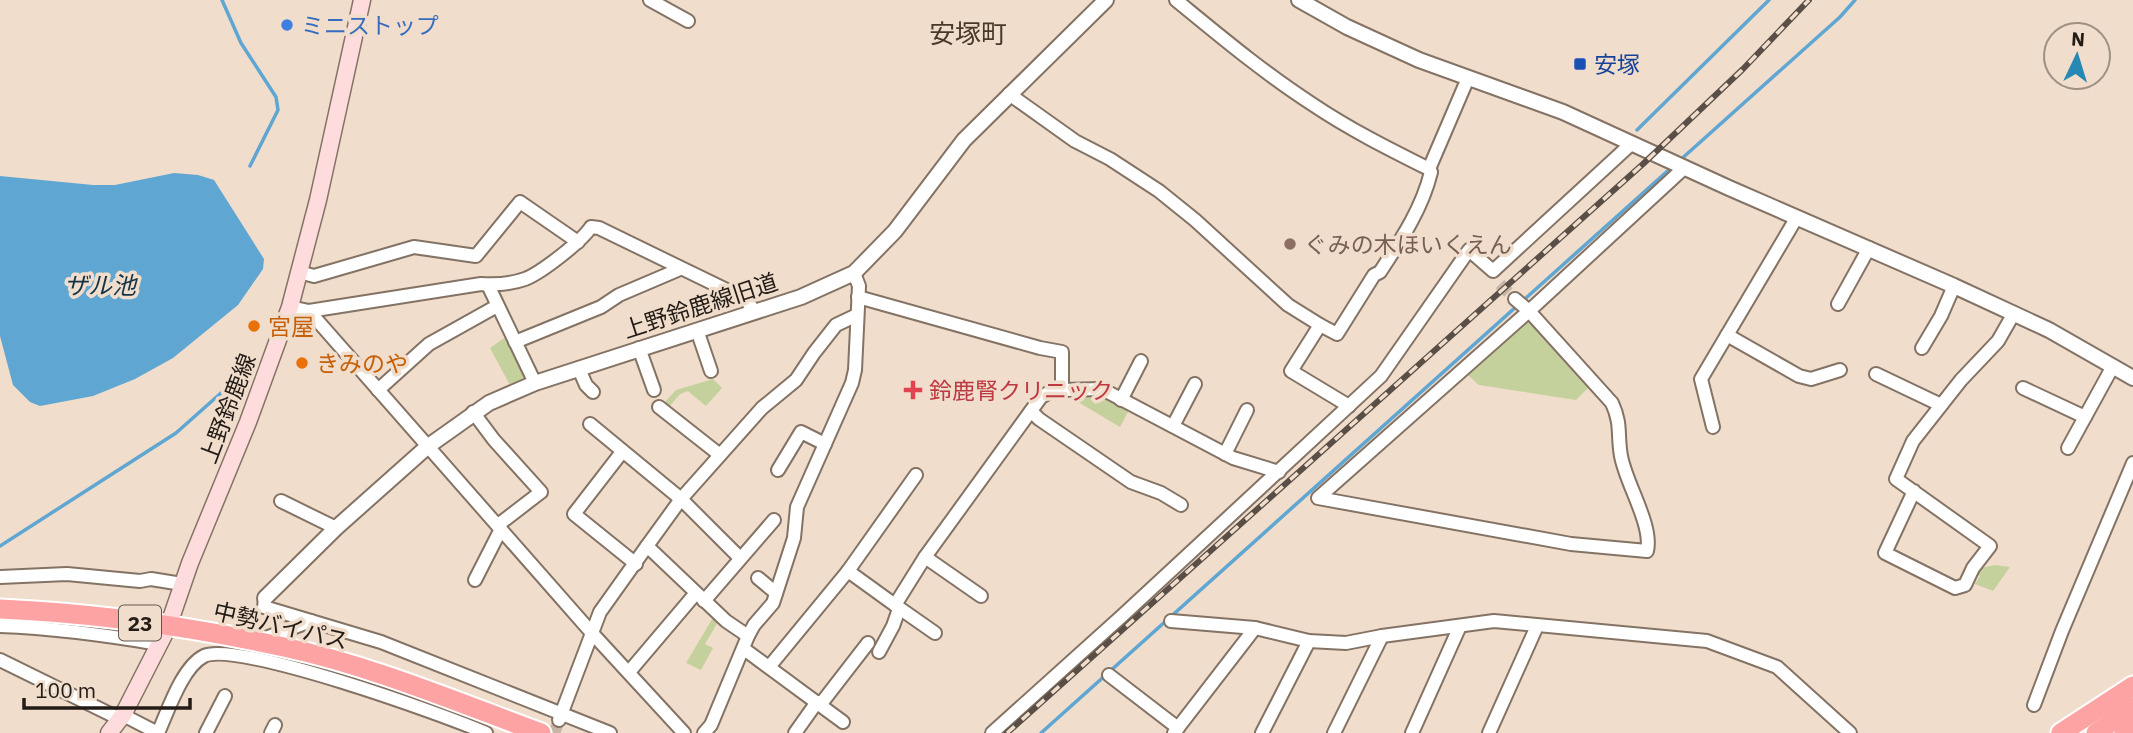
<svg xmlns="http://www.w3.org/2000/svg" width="2133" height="733" viewBox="0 0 2133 733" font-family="'IBM Plex Sans','Noto Sans JP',sans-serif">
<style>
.green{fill:#c5d19c}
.water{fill:#5fa6d2}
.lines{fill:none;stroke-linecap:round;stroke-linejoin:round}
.stream{stroke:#5fa6d2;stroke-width:3.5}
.minor-tunnel{stroke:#c7b6a8;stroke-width:12;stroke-dasharray:12 6;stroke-linecap:butt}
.minor-casing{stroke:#847364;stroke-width:16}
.tertiary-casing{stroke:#847364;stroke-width:18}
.secondary-casing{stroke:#847364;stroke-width:19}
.trunk-casing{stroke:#fff;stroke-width:23}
.minor{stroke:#fff;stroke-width:12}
.tertiary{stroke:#fff;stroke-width:14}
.secondary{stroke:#fedcdd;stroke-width:16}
.trunk{stroke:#fea3a4;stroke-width:19}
.rail-casing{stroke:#594f46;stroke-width:6}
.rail{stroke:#f0ddcc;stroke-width:3.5;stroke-dasharray:10;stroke-linecap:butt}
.shop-dot{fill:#3f7fe0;stroke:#f0ddcc;stroke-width:2.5}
.transit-dot{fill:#1a4fb4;stroke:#f0ddcc;stroke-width:2.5}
.education-dot{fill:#8d6e63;stroke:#f0ddcc;stroke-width:2.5}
.food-dot{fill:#e8710a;stroke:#f0ddcc;stroke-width:2.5}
.health-dot{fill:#e0444e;stroke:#f0ddcc;stroke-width:2.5}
.labels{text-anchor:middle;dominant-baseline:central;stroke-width:7;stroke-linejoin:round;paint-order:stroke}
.shield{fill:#f0ddcc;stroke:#60564d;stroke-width:2}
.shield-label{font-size:21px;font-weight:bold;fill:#231c16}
.shop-label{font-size:23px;fill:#366cbe;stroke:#f0ddcc;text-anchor:start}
.transit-label{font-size:23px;fill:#164399;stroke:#f0ddcc;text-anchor:start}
.education-label{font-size:23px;fill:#785e54;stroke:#f0ddcc;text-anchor:start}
.street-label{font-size:23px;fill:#231c16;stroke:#f0ddcc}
.food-label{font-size:23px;fill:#c56008;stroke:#f0ddcc;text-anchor:start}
.health-label{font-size:23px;fill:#be3a42;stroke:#f0ddcc;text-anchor:start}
.water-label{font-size:24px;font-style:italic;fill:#123245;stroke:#f0ddcc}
.quarter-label{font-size:26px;fill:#47382a;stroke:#f0ddcc}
</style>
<rect width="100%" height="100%" fill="#f0ddcc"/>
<!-- green -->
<g class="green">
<polygon points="1527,322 1532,322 1590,386 1576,400 1479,385 1468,375"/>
<polygon points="507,336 524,370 522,383 511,387 490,348"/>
<polygon points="713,379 722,388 706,406 688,391 680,394 668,408 663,404 676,390"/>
<polygon points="1073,395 1101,395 1129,410 1120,427 1078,402 1079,398"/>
<polygon points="1995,565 2010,567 1993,591 1975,584 1980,576 1977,573 1981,568"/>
<polygon points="714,616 719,620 705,644 713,648 701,670 686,663"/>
</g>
<!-- water -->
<polygon class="water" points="174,173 198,175 214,180 264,259 263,269 238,305 173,358 135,379 93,396 40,406 30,402 13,385 0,336 0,176 93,185 115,185"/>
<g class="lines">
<!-- stream -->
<g class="stream">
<polyline points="222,0 241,43 276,97 278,110 250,166"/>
<polyline points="1637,130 1769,0"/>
<polyline points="1678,162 1840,17 1855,0"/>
<polyline points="237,379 254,364"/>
<polyline points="0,546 176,433 230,385"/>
<polyline points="1041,733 1672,167"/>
</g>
<!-- minor-tunnel -->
<g class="minor-tunnel">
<polyline points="1500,284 1515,299"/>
<polyline points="554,733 559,721"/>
</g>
<!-- minor casing -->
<g class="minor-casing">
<g id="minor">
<polyline points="650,0 688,21"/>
<path d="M1176 0C1220 36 1264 73 1312 104 1349 129 1389 149 1429 169L1468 78"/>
<polyline points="1009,94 1075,141 1110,159 1159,191 1195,220 1288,305 1320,325 1291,371 1349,406"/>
<polyline points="299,272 314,276 414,247 476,256 520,202 578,242"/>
<polyline points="488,285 535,383"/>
<polyline points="858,297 1040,348 1062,352 1062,390"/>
<path d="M1515 299 1529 311 1612 403C1622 425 1617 434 1621 456 1626 484 1653 525 1647 551L1571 544 1318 498 1529 311 1684 168"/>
<polyline points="1838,304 1869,248"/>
<path d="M290 307 309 311 481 284C496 285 511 284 525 279 541 273 582 241 591 227L599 228 745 299 754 310"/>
<polyline points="309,311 591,632 684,733"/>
<path d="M1320 325 1337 334 1374 275 1380 272C1401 240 1422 209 1431 172L1429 169"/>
<polyline points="697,330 711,371"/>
<polyline points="1727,335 1799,376 1811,379 1840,370"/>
<polyline points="515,342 601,307 619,295 680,269"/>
<polyline points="639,348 654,390"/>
<polyline points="1922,348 1941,316 1954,286"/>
<polyline points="579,369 586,385 593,392"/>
<polyline points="1876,374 1941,405"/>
<polyline points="2023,388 2085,417"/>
<polyline points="378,390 429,344 497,306"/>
<polyline points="1121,400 1141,361"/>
<polyline points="659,407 720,455"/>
<polyline points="1031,411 1039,419 1131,482 1161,493 1181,505"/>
<polyline points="473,412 494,440 541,492 498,525"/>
<polyline points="590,424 681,499 740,558"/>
<polyline points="1173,426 1195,384"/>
<polyline points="1713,427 1701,379 1797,217"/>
<polyline points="2068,448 2113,366"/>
<polyline points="622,452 574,514 636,564"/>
<polyline points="1225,454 1247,410"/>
<polyline points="778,470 801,432 825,444"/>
<polyline points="1914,491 1885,553 1955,588 1965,585 1973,568 1990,546 1896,479 1913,441 1961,380 1998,341 2014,313"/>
<polyline points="281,501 336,528"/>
<polyline points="647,546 681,499 762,408 796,380 814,353 836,325 857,315"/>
<polyline points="925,557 981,596"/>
<polyline points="848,571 895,605 925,557 1041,397 1050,392 1062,390 1102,389 1233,458 1279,472"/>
<polyline points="0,577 67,574 140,581 151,579 182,584"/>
<polyline points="758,578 776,593"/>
<polyline points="475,580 501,529"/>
<polyline points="265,598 264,607 381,642 610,733"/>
<polyline points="704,601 774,520"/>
<polyline points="895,605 935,633"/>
<polyline points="1171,621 1255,628"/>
<path d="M0 626C54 628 106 635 159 644"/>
<polyline points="260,640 311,621"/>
<polyline points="744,649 843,722"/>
<polyline points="879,652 893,626 899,609"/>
<polyline points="0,660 120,719"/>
<polyline points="769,667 848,571 916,475"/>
<polyline points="629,672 696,593"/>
<polyline points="1109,675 1178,728"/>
<polyline points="820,705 868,643"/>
<polyline points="2034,705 2062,631 2133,463"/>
<polyline points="123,715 158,733"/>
<polyline points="559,720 600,612 647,546 726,621 748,636"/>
<path d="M158 733C168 711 182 667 204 656 237 640 445 715 486 733"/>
<polyline points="206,733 225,696"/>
<polyline points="271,733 275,725"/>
<polyline points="704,733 711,725 748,636 754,625 773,603 794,538 797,507 852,383 855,370 859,286 854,273"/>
<polyline points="795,733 817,702"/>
<polyline points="992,733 1122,616 1381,376 1469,250 1493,271 1631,144"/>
<polyline points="1174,733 1255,628 1309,641 1346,643 1382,636 1494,621 1707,641 1777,667 1850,733"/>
<polyline points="1262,733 1309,641"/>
<polyline points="1334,733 1382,636"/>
<polyline points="1412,733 1460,626"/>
<polyline points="1489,733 1537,626"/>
</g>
</g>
<!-- tertiary casing -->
<g class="tertiary-casing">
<g id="tertiary">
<polyline points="1299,0 1347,27 1419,60 1563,112 1729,188 1954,286 2049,330 2133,378"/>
<polyline points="265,598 336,528 427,447 489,403 535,383 801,297 854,273 895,231 964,140 1106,0"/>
</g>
</g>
<!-- secondary casing -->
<g class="secondary-casing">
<polyline id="secondary" points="109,733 123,715 168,627 190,563 248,422 290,307 318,200 362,0"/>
</g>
<!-- trunk casing -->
<g class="trunk-casing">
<g id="trunk">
<path d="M0 609C95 613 192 627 284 647 372 666 457 702 541 733"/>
<polyline points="2061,733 2133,686"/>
<polyline points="2096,733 2133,707"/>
<polyline points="2124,733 2133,725"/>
</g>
</g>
<!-- minor -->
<use href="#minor" class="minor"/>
<!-- tertiary -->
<use href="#tertiary" class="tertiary"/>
<!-- secondary -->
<use href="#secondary" class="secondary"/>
<!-- trunk -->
<use href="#trunk" class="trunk"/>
<!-- rail casing -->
<g class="rail-casing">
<polyline id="rail" points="1007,733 1643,164 1743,69 1809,0"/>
</g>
<!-- rail -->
<use href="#rail" class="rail"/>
</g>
<!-- markers -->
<circle class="shop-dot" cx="287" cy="25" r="7"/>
<rect class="transit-dot" x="1573" y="57" width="14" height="14" rx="3.5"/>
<circle class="education-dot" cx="1290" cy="244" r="7"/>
<g class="food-dot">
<circle cx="254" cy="326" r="7"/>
<circle cx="302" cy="363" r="7"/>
</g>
<path class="health-dot" d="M909.5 379.5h7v7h7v7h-7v7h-7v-7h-7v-7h7z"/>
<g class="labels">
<!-- shield labels -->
<rect class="shield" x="119" y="605.5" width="42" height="35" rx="5"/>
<g class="shield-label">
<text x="140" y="623">23</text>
</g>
<!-- shop labels -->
<g class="shop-label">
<text x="301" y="25">ミニストップ</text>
</g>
<!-- transit labels -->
<g class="transit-label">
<text x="1594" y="64">安塚</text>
</g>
<!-- education labels -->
<g class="education-label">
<text x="1304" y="244">ぐみの木ほいくえん</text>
</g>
<!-- street labels -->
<g class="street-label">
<text transform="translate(700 305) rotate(-18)">上野鈴鹿線旧道</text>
<text transform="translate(227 408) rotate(-69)">上野鈴鹿線</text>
<text transform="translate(281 625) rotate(13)">中勢バイパス</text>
</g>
<!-- food labels -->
<g class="food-label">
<text x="268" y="326">宮屋</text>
<text x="316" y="363">きみのや</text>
</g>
<!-- health labels -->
<g class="health-label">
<text x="929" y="390">鈴鹿腎クリニック</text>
</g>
<!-- water labels -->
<g class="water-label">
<text x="100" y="285">ザル池</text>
</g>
<!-- quarter labels -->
<g class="quarter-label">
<text x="968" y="33">安塚町</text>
</g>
</g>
<!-- north arrow -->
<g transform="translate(2077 56) rotate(4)"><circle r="33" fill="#f0ddcc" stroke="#9e9083" stroke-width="2"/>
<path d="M0-5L12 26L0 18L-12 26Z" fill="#2688b3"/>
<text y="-10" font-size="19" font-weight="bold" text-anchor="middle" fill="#231c16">N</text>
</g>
<!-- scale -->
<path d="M24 698v10h166v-10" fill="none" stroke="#231c16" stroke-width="3.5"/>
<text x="35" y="698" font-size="21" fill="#231c16" stroke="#f0ddcc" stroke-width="5" paint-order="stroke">100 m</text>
</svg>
